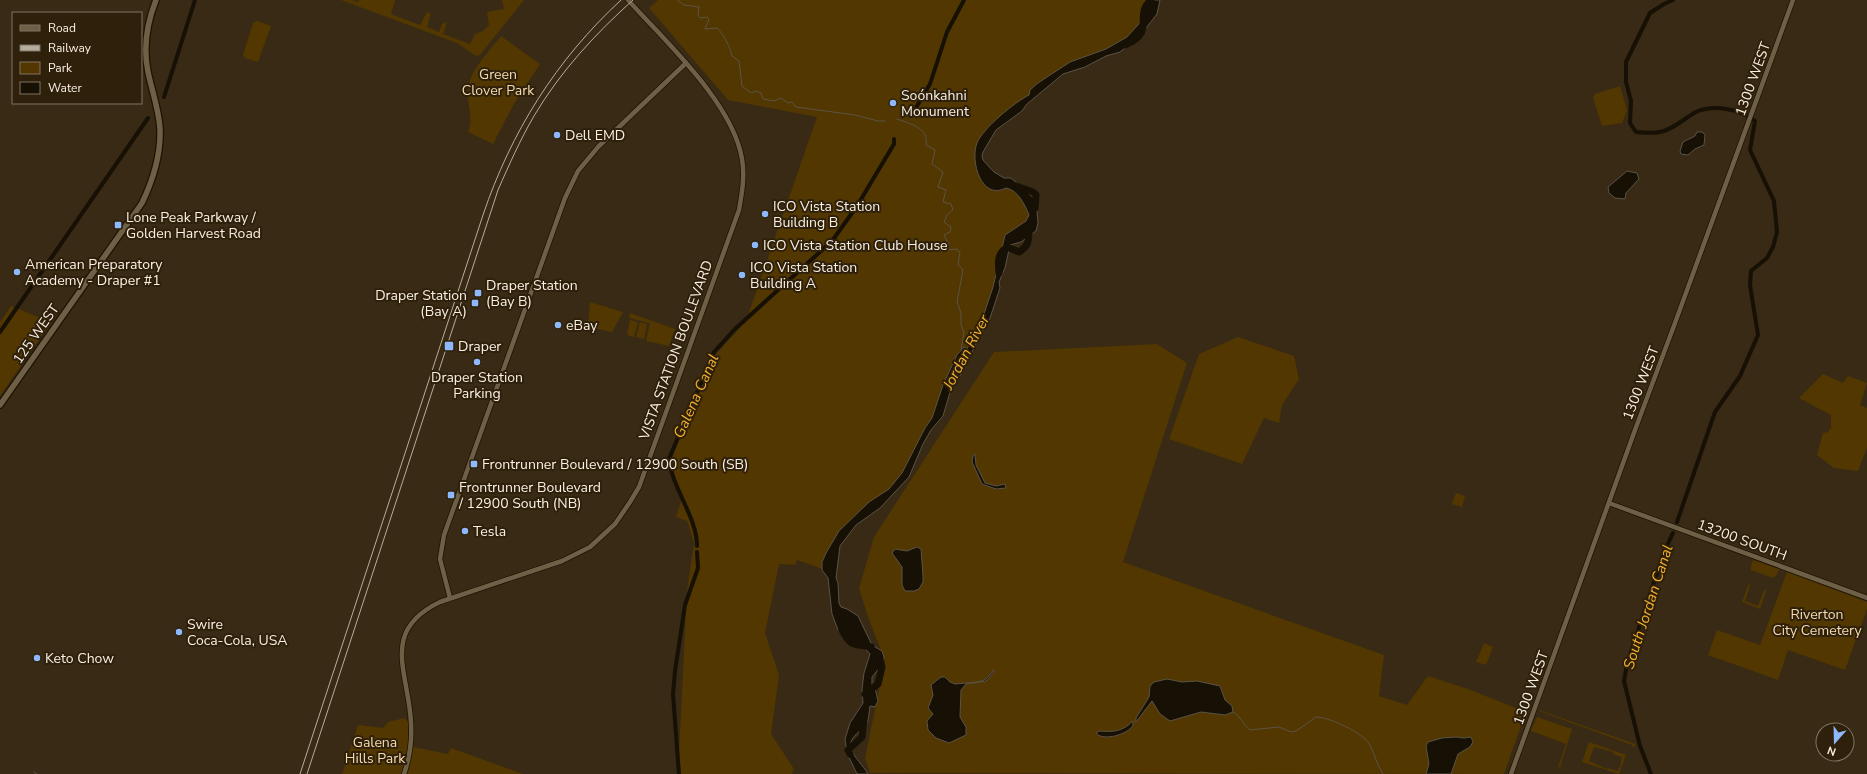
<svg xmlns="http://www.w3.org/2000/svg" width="1867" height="774" viewBox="0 0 1867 774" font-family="'Nunito Sans',sans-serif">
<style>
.green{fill:#523700;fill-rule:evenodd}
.water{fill:#171005;stroke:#5b5348}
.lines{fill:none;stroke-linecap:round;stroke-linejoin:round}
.stream{stroke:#5b5348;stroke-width:1}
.canal{stroke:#171005;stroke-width:4}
.river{stroke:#171005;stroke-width:7}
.tertiary-casing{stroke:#1f1200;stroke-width:6}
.secondary-casing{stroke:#1f1200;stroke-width:8}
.tertiary{stroke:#6e5f47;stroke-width:4.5}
.secondary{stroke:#6e5f47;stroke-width:5.5}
.rail{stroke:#b7ad9d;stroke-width:1}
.poi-dot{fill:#8db9fc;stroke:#2e200a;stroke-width:1.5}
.labels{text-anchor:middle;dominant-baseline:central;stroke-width:4;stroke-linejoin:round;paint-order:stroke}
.park-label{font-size:14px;fill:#f5dab0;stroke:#2e200a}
.street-label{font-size:14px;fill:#f9f0e3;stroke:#2e200a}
.poi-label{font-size:14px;fill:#f9f0e3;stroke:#2e200a;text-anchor:start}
.water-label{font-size:15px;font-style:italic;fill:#f4b12d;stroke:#2e200a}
</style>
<rect width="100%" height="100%" fill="#382a14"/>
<!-- green -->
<g class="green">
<polygon points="341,0 351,0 358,2 359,0 395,0 391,14 420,25 427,12 431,14 427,27 439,32 442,24 447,22 443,34 470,44 475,34 483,31 489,25 487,12 503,9 504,8 502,0 524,0 480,55 476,56 457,43"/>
<polygon points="658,0 1150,0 1144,20 1144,24 1122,44 1067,65 982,137 978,165 1014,188 1031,211 1029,223 1000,251 999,269 989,306 936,414 900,478 835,540 823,569 797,560 795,565 779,564 765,633 779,675 771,734 794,769 792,774 678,774 687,591 694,543 687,521 676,517 681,501 670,464 708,363 746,321 817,117 728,100 649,8"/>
<polygon points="257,21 271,26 258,62 245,58 243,55 253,23"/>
<path d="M501 36 540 64 514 104 493 144 468 132C474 117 467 106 468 92 468 71 489 52 501 36Z"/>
<polygon points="1620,86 1627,110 1622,123 1602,126 1593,98 1595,94"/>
<polygon points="590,302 623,312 612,332 588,327"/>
<polygon points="11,306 51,322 0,396 0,322"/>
<polygon points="630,313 675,329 669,346 646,341 650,323 629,318"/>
<polygon points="630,320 638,322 634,337 627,335"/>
<polygon points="640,322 647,324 644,339 636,337"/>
<polygon points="1238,337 1294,356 1299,379 1282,405 1279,423 1264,418 1242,464 1169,439 1199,354"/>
<polygon points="1157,344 1187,363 1123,562 1384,655 1379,696 1407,705 1428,676 1468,689 1526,712 1504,774 870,773 865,758 885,661 868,617 859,588 874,537 994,352"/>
<polygon points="1823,374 1843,383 1848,376 1867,383 1860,405 1867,408 1867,448 1858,471 1834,468 1817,455 1823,433 1828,432 1831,428 1831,415 1799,398"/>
<polygon points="1456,493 1465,496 1462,507 1452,504"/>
<polygon points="1753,560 1779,569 1777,574 1773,578 1751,570 1751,566"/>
<polygon points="1787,572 1867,602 1867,609 1845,670 1788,650 1778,680 1708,655 1717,630 1760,645"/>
<polygon points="1749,583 1750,586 1745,601 1758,606 1764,591 1767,589 1760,609 1742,602"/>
<polygon points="1484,643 1493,647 1486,665 1476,662"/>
<polygon points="1539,710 1635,744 1636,746 1632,747 1632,745 1539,711"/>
<polygon points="1537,717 1572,729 1560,767 1580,774 1558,767 1566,744 1531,731"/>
<polygon points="404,718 408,722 408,746 448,754 451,748 523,774 342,774 358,725 383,728 388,722"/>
<path d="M1589 742 1626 755 1619 774 1582 762ZM1594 747 1613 752V754L1622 757 1620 767 1617 771 1608 768 1607 769 1589 761Z"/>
</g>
<!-- water -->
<g class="water">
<path d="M1150 0H1160L1157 14 1139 37 1120 52 1106 56 1085 67 1063 74 1027 104 1022 111 996 130 983 152 982 156 983 160 994 172 1004 178H1011L1036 200 1038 223 1036 231 1021 242 1010 245 1005 268 999 282 1000 288 990 318 975 345 963 371 951 389 943 416 931 430 923 444 909 477 880 508 856 525 840 546 836 578 838 583 839 603 841 607 847 609 858 616 872 645 882 651 884 657 881 666 872 677V688L876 692 878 701 875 707 870 706C869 712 869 720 866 725 861 731 848 738 851 748 854 758 863 765 868 774H857L847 753 845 739 850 723 863 703 862 689 864 673 870 654 863 646 852 642 838 630 832 614 828 578 822 570V562L826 553 839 531 869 502 889 489 902 473 925 428 932 418 943 385 957 355 964 347 967 349 983 317 993 287 1005 235 1026 221 1029 215C1025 205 1018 190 1006 188 981 201 970 161 977 143 983 128 1015 102 1029 95L1030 90 1038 83 1070 62 1106 49 1127 37 1145 17Z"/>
<polygon points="1697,132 1702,132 1705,135 1704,145 1695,149 1688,155 1681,154 1680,151 1683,142 1695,136"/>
<polygon points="1627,171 1637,173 1639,179 1626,193 1625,199 1615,198 1609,193 1608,187"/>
<polygon points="975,454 976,465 985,483 996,486 1005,484 1006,488 996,489 982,484 972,462 973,456"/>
<polygon points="917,547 921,549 923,576 923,582 919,589 914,591 905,591 902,585 902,567 892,553 895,549 907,551"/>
<polygon points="994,670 994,672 986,681 966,684 961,690 960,717 966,727 966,735 949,743 936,738 928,730 927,721 933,714 928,708 933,695 931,685 941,677 945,677 950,682 955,684 979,682 986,679"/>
<polygon points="1167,679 1182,682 1197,681 1220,686 1225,700 1232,706 1233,712 1225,715 1201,712 1170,721 1160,714 1152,701 1136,722 1136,718 1149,697 1150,686 1154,682"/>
<path d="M1133 721V725C1129 734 1103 742 1096 733L1099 731C1113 732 1122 732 1133 721Z"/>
<polygon points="1456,737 1464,738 1471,737 1473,742 1470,747 1458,754 1451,774 1426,774 1429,764 1426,746 1428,742 1442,738"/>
</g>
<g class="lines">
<!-- stream -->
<g class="stream">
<path d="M677 0 684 5 699 7 698 15 700 18 707 17 709 19 705 29 717 28C723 33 731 49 732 56L739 61 742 86 751 93 756 91 761 93 763 99 774 101 781 98 788 103 792 102 796 107 855 115 878 121H885"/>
<path d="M897 119C911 124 929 128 926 145L935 150 932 164 943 172 938 187 946 190 943 202 951 204 953 210 947 215 944 222 951 227 950 232 944 235 949 245 947 250 957 249 960 253 958 264 963 270 957 302 961 313V325L964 332 961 350"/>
<path d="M1233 712C1241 716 1243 725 1250 730L1279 727 1291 732 1296 731 1316 717C1330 717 1363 733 1370 745 1375 755 1377 765 1383 774"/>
<polyline points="34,772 37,774"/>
</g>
<!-- canal -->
<g class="canal">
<path d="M1673 0 1664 4 1650 13 1626 62V82L1631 101 1630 123 1636 132C1645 133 1655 134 1664 131 1676 127 1685 118 1696 112 1714 104 1740 109 1755 121L1750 150 1774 201 1777 232 1773 247 1767 258 1751 271 1750 285 1758 335 1740 376 1715 412 1677 522"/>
<polyline points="164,97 195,0"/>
<polyline points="911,116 930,84 947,32 964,0"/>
<polyline points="0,332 148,118"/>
<path d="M697 546C697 517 672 488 669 459L714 352 735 329 832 241 857 206 894 144V139"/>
<polyline points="679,774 673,694 675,671 685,605 698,568 697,552"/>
<polyline points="1651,774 1640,746 1624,681 1627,664 1664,552 1673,533"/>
</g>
<!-- river -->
<g class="river">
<path d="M1125 45C1157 32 1133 15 1151 0"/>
<polyline points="1016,186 1033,192 1036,195 1035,208"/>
<path d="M999 273C998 262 997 254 1007 247L1019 252C1032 244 1027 238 1030 226"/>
<path d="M842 630C851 648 854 643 871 647"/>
<polyline points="865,694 878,684 882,667 879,656"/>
<polyline points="850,754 848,750 862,737 864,718"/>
</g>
<!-- tertiary casing -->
<g class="tertiary-casing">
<g id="tertiary">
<polyline points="1609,503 1867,598"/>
<polyline points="450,598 440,559 444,535 565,198 578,171 598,147 686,63"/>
<path d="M404 774C410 757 412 740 411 723 409 673 379 631 440 602L562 561 590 547 615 524 630 502 639 487 739 210C742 193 745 176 742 159 733 103 665 41 628 0"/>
<polyline points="1511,774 1635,430 1675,323 1793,0"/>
</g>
</g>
<!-- secondary casing -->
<g class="secondary-casing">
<path id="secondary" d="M0 405 142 203C153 180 161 155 160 129 159 110 152 91 148 72 143 48 147 23 156 0"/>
</g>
<!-- tertiary -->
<use href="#tertiary" class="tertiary"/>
<!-- secondary -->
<use href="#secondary" class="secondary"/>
<!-- rail -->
<g class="rail">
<path d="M300 774 483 215C511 132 556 60 621 0"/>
<path d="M307 774 498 190C509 165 520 140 534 116 560 72 595 34 633 0"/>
</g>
</g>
<!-- markers -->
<g class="poi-dot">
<circle cx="893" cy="103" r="4"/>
<circle cx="557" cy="135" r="4"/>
<circle cx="765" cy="214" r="4"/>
<rect x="114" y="221" width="8" height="8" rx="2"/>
<circle cx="755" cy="245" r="4"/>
<circle cx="17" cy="272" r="4"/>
<circle cx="742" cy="275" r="4"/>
<rect x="474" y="289" width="8" height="8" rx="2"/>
<rect x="471" y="299" width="8" height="8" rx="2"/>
<circle cx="558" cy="325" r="4"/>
<rect x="444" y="341" width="10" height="10" rx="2"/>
<circle cx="477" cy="362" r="4"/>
<rect x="470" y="460" width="8" height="8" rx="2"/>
<rect x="447" y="491" width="8" height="8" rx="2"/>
<circle cx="465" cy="531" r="4"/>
<circle cx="179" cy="632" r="4"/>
<circle cx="37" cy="658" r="4"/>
</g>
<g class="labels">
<!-- park labels -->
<g class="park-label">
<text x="498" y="74">Green<tspan x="498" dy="16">Clover Park</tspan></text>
<text x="1817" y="614">Riverton<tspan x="1817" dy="16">City Cemetery</tspan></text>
<text x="375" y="742">Galena<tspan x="375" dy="16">Hills Park</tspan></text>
</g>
<!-- street labels -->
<g class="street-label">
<text transform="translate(1753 79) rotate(-70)">1300 WEST</text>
<text transform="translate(36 334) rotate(-55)">125 WEST</text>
<text transform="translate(676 350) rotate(-70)">VISTA STATION BOULEVARD</text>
<text transform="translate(1641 383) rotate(-69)">1300 WEST</text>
<text transform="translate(1742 540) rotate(20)">13200 SOUTH</text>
<text transform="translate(1531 688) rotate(-70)">1300 WEST</text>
</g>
<!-- poi labels -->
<g class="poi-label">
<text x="901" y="95">Soónkahni<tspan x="901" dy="16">Monument</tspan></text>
<text x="565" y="135">Dell EMD</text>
<text x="773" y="206">ICO Vista Station<tspan x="773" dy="16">Building B</tspan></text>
<text x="126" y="217">Lone Peak Parkway /<tspan x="126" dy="16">Golden Harvest Road</tspan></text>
<text x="763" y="245">ICO Vista Station Club House</text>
<text x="25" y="264">American Preparatory<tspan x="25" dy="16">Academy - Draper #1</tspan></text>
<text x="750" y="267">ICO Vista Station<tspan x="750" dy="16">Building A</tspan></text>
<text x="486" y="285">Draper Station<tspan x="486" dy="16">(Bay B)</tspan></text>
<text x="467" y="295" text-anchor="end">Draper Station<tspan x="467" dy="16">(Bay A)</tspan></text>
<text x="566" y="325">eBay</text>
<text x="458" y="346">Draper</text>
<text x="477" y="377" text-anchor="middle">Draper Station<tspan x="477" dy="16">Parking</tspan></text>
<text x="482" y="464">Frontrunner Boulevard / 12900 South (SB)</text>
<text x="459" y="487">Frontrunner Boulevard<tspan x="459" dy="16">/ 12900 South (NB)</tspan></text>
<text x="473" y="531">Tesla</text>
<text x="187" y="624">Swire<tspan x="187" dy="16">Coca-Cola, USA</tspan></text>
<text x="45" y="658">Keto Chow</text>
</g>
<!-- water labels -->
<g class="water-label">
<text transform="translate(966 352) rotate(-62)">Jordan River</text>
<text transform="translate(696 396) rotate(-66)">Galena Canal</text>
<text transform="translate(1648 607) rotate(-72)">South Jordan Canal</text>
</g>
</g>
<!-- legend -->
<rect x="12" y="12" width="130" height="92" fill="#2e200a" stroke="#7f7361"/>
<rect x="20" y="25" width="20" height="6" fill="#6e5f47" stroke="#7f7361"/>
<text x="48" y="32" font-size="12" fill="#f9f0e3">Road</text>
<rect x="20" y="45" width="20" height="6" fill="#b7ad9d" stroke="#7f7361"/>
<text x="48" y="52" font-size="12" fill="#f9f0e3">Railway</text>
<rect x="20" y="62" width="20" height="12" fill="#523700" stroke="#7f7361"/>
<text x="48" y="72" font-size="12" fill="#f9f0e3">Park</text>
<rect x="20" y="82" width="20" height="12" fill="#171005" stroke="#7f7361"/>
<text x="48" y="92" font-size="12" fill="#f9f0e3">Water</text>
<!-- north arrow -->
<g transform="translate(1835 742) rotate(200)"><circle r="19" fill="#2e200a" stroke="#7f7361"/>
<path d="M0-3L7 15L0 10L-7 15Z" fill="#8db9fc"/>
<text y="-6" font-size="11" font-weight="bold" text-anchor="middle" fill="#f9f0e3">N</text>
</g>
</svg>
